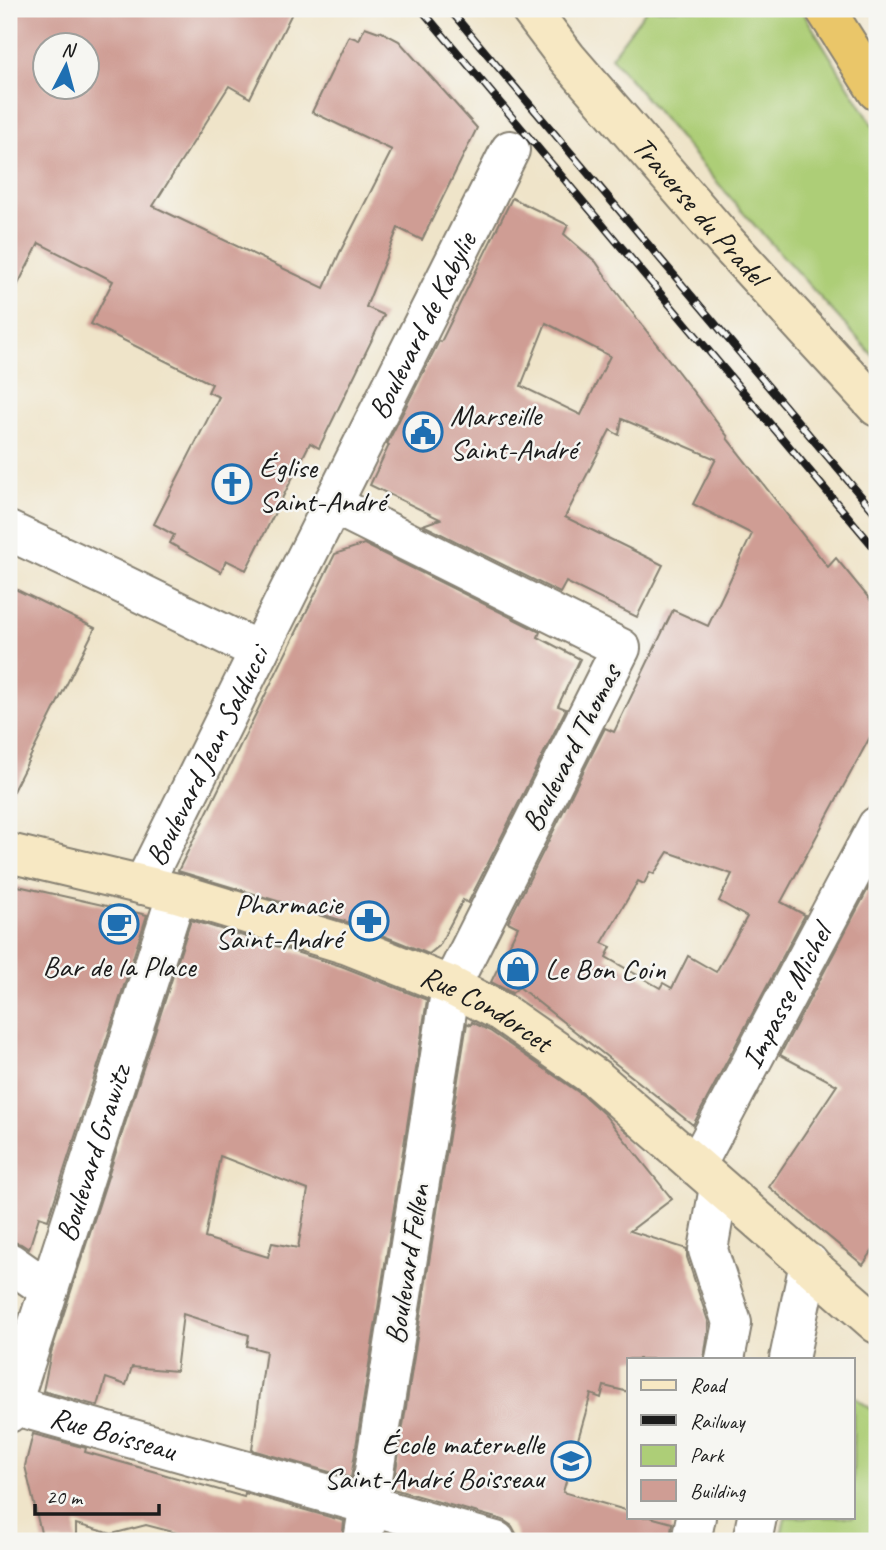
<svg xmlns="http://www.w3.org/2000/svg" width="886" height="1550" viewBox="0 0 886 1550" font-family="Caveat,sans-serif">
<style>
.green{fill:#adce77;stroke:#64754a;stroke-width:2}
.building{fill:#cf9d94;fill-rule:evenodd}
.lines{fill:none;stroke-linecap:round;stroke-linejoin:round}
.street-casing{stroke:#868072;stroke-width:42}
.secondary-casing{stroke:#868072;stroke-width:42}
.highway-casing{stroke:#868072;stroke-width:42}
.street{stroke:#fff;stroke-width:38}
.secondary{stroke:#f7e8c3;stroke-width:38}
.highway{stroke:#eac669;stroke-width:38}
.rail-casing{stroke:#1c1c1c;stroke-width:8}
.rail{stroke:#f6f6f2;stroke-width:5;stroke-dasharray:16;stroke-linecap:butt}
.labels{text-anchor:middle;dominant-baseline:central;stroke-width:5;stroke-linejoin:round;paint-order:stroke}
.street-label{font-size:30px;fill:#1c1c1c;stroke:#f6f6f2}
.poi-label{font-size:30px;fill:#1c1c1c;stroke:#f6f6f2;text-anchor:start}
</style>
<rect width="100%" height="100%" fill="#f6f6f2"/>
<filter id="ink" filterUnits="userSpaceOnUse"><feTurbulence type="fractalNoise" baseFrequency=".0143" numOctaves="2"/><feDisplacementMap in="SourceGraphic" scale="14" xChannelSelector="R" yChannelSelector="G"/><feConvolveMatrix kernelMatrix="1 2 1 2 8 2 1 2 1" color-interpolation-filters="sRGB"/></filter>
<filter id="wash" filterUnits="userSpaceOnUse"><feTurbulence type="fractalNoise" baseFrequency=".00686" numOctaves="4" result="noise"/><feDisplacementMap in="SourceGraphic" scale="28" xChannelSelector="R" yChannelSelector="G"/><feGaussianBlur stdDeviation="1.57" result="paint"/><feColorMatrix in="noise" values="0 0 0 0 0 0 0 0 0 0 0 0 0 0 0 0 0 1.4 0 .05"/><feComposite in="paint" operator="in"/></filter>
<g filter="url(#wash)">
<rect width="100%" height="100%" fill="#efe4c9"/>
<!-- green -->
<g class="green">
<polygon points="647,9 801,9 877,132 877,360 738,207 611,57"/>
<polygon points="853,1396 877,1413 877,1541 780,1541 785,1517 853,1517"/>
</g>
<g id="blocks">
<!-- building -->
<g class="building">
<path d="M9 9H294L250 98 229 86 153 206 324 288 340 252 392 150 312 112 349 36 359 40 365 27 379 32 380 31 399 41 477 128 422 240 398 228 366 307 384 315 319 448 310 443 246 570 226 560 221 572 170 543 174 535 154 524 219 397 208 392 212 384 91 324 113 281 39 243 9 302ZM46 46H88V88H46Z"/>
<path d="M512 198 568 225 564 234 596 262 615 290 728 437 727 438 828 567 836 558 877 608V724L781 902 805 915 693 1125 519 987 512 993 491 982 518 927 508 922 605 728 614 732 673 610 708 626 752 534 693 504 716 459 622 419 619 435 610 430 565 517 663 565 637 617 566 582 560 593 423 525 440 519 370 485 389 445 387 444 439 341 441 342ZM546 323 610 356 581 415 521 386ZM668 852 732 874 719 901 747 917 716 972 688 956 672 988 663 983 660 988 606 957 611 947 602 943 638 881 644 884 650 872 654 874Z"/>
<polygon points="364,544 540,632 538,637 580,659 558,706 566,709 468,903 463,900 439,946 429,954 354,924 178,871 335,554"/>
<polygon points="9,586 95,628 9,799"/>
<polygon points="877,872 877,1244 863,1265 769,1187 837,1085 780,1055"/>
<polygon points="9,884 147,915 48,1220 39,1217 29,1249 21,1244 9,1241"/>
<path d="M191 920 341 966 427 1000 351 1478 252 1450 266 1351 247 1346 249 1335 183 1314 176 1371 132 1367 126 1385 106 1378 98 1406 43 1391 51 1353ZM220 1156 308 1190 298 1248 272 1243 268 1257 205 1238Z"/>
<polygon points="472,1022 490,1031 584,1096 604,1114 672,1199 630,1231 687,1249 687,1257 709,1324 704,1359 629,1359 629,1392 604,1386 601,1398 591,1394 563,1492 629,1511 629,1517 650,1517 672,1523 670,1541 517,1541 517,1535 512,1526 503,1520 393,1489 467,1023 471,1025"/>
<polygon points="33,1434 86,1448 85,1452 244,1497 245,1493 344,1521 342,1541 180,1541 181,1534 146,1525 112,1534 76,1524 76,1541 43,1541 25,1466"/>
</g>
</g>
</g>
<g filter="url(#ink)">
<use href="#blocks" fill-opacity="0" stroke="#868072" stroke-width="2"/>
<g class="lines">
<!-- street casing -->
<g class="street-casing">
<g id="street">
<polyline points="332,504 621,648 451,986 363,1541"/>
<polyline points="9,531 116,581 259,651"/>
<path id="s1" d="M143 885 265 639 510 150"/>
<path id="s2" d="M696 1166 877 826"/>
<polyline points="719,1187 708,1250 732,1323 725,1359"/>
<polyline points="9,1262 49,1290"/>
<polyline points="789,1359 809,1263"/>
<path id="s3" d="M12 1405 496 1541"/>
<path id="s4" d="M9 1413 177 893"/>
<polyline points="691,1541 696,1517"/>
<polyline points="752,1541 757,1517"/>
</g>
</g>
<!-- secondary casing -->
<g class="secondary-casing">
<g id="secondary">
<path id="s5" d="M530 9 567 58 727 243 877 407"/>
<path id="s6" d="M9 853 177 893 348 945 451 986 501 1012 597 1079 877 1324"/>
</g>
</g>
<!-- highway casing -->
<g class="highway-casing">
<polyline id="highway" points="825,9 877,91"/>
</g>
<!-- street -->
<use href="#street" class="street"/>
<!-- secondary -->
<use href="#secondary" class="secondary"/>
<!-- highway -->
<use href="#highway" class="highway"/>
<!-- rail casing -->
<g class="rail-casing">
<g id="rail">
<polyline points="421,9 877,551"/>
<polyline points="449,9 877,515"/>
</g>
</g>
<!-- rail -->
<use href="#rail" class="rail"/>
</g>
</g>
<!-- icons -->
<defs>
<g id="civic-ring" transform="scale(2.0125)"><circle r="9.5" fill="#f6f6f2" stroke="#1f6fb2" stroke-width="1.5"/><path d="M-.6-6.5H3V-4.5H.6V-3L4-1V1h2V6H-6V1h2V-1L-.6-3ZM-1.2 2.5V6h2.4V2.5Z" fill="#1f6fb2"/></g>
<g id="church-ring" transform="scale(2.0125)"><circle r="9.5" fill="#f6f6f2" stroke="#1f6fb2" stroke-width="1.5"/><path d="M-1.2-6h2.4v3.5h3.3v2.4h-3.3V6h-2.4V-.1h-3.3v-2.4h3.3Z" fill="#1f6fb2"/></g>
<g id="pharmacy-ring" transform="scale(2.0125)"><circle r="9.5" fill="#f6f6f2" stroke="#1f6fb2" stroke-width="1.5"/><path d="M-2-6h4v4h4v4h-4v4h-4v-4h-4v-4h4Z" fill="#1f6fb2"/></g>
<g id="cafe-ring" transform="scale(2.0125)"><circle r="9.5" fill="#f6f6f2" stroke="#1f6fb2" stroke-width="1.5"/><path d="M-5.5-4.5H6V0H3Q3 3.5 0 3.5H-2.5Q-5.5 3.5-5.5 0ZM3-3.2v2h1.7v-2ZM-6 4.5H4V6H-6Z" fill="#1f6fb2"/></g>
<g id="shop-ring" transform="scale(2.0125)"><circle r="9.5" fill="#f6f6f2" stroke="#1f6fb2" stroke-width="1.5"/><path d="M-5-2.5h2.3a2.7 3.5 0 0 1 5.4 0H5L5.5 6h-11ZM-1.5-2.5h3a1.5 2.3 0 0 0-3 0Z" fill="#1f6fb2"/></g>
<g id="school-ring" transform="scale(2.0125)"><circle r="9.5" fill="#f6f6f2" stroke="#1f6fb2" stroke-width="1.5"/><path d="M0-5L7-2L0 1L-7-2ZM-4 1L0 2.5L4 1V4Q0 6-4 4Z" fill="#1f6fb2"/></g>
</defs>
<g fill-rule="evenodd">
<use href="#civic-ring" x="423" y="432"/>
<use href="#church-ring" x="232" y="484"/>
<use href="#pharmacy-ring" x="369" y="921"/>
<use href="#cafe-ring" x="119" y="924"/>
<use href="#shop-ring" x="518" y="969"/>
<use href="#school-ring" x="571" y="1461"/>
</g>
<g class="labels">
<!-- street labels -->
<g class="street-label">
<text stroke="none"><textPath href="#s5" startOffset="264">Traverse du Pradel</textPath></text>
<text stroke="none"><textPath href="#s1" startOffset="625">Boulevard de Kabylie</textPath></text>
<text transform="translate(571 748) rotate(-63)">Boulevard Thomas</text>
<text stroke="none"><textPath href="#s1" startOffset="144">Boulevard Jean Salducci</textPath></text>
<text stroke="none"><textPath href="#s2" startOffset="192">Impasse Michel</textPath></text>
<text stroke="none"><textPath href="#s6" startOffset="504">Rue Condorcet</textPath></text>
<text stroke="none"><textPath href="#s4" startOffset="273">Boulevard Grawitz</textPath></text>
<text transform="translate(407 1264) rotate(-81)">Boulevard Fellen</text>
<text stroke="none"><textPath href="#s3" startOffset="105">Rue Boisseau</textPath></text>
</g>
<!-- poi labels -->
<g class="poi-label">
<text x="450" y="415">Marseille<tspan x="450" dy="34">Saint-André</tspan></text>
<text x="259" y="467">Église<tspan x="259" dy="34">Saint-André</tspan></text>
<text x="342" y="904" text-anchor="end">Pharmacie<tspan x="342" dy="34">Saint-André</tspan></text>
<text x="119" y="966" text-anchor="middle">Bar de la Place</text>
<text x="545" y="969">Le Bon Coin</text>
<text x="544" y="1444" text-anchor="end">École maternelle<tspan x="544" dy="34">Saint-André Boisseau</tspan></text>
</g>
</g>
<!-- margin -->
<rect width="886" height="1550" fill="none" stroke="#f6f6f2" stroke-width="35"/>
<!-- legend -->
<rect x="627" y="1358" width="228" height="161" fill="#f6f6f2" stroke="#9f9f9c" stroke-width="2"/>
<rect x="641" y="1380" width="35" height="10" fill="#f7e8c3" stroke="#9f9f9c" stroke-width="2"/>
<text x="690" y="1392" font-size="21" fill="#1c1c1c">Road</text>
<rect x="641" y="1415" width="35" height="10" fill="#1c1c1c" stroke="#9f9f9c" stroke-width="2"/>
<text x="690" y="1428" font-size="21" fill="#1c1c1c">Railway</text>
<rect x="641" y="1445" width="35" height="21" fill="#adce77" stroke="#9f9f9c" stroke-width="2"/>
<text x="690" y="1462" font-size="21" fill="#1c1c1c">Park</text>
<rect x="641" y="1480" width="35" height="21" fill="#cf9d94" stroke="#9f9f9c" stroke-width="2"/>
<text x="690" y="1498" font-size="21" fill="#1c1c1c">Building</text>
<!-- north arrow -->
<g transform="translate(66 66) rotate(6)"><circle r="33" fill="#f6f6f2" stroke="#9f9f9c" stroke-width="2"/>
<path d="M0-5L12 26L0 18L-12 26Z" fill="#1f6fb2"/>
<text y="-10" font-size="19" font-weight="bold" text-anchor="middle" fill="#1c1c1c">N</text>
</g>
<!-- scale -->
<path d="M35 1504v10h124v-10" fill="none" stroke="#1c1c1c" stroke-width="3.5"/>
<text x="46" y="1504" font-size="21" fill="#1c1c1c" stroke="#f6f6f2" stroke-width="5" paint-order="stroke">20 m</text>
</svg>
